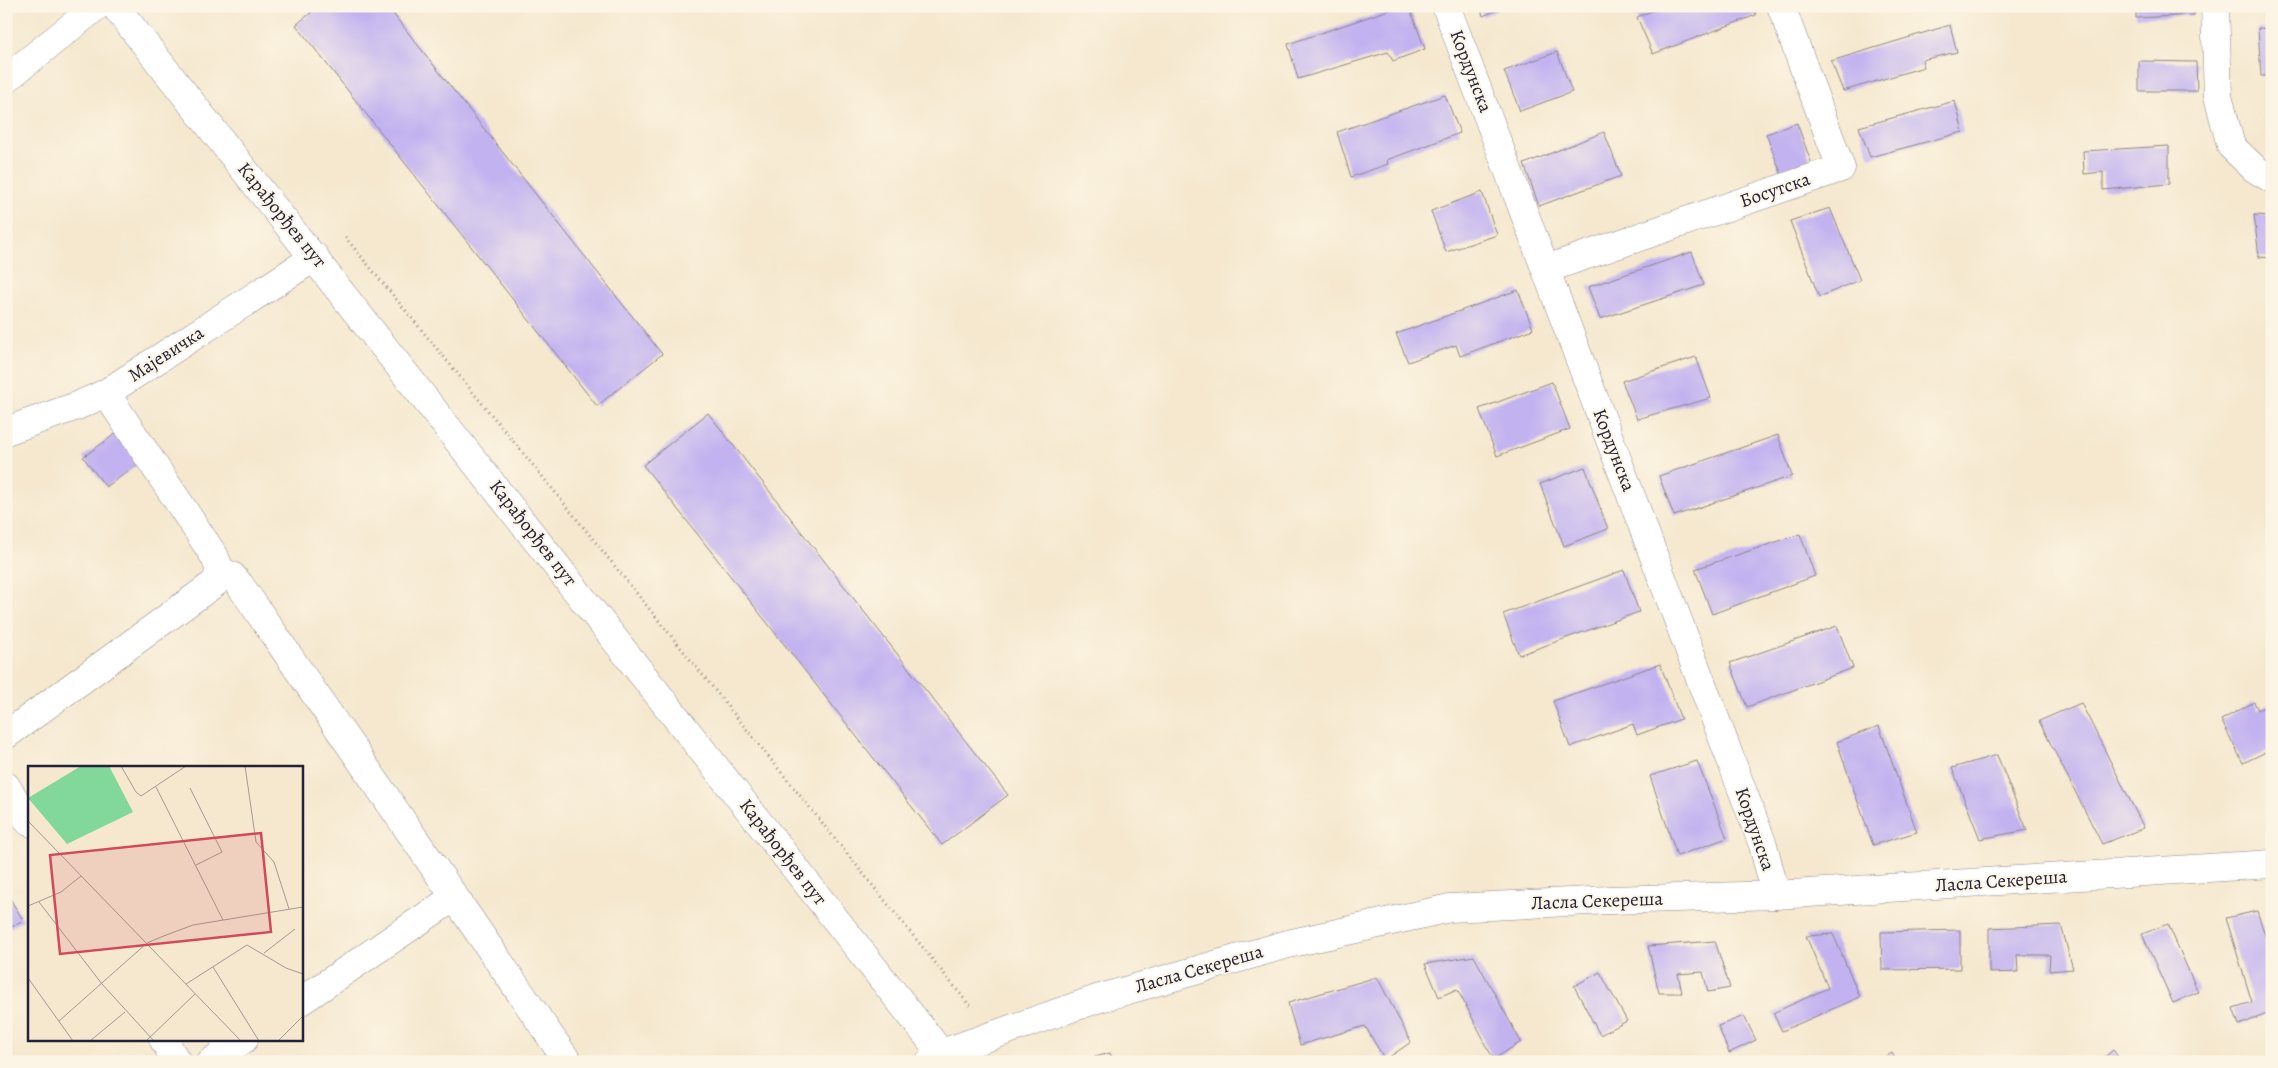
<svg xmlns="http://www.w3.org/2000/svg" width="2278" height="1068" viewBox="0 0 2278 1068" font-family="Alegreya,serif">
<style>
.building{fill:#c2b3f0}
.lines{fill:none;stroke-linecap:round;stroke-linejoin:round}
.minor-casing{stroke:#8c8585;stroke-width:29}
.major-casing{stroke:#8c8585;stroke-width:29}
.path{stroke:#8c8585;stroke-width:3;stroke-dasharray:1 4;stroke-linecap:butt}
.minor{stroke:#fff;stroke-width:28}
.major{stroke:#fff;stroke-width:28}
.labels{text-anchor:middle;dominant-baseline:central;stroke-width:4;stroke-linejoin:round;paint-order:stroke}
.street-label{font-size:19px;fill:#22223b;stroke:#fcf5e5}
.inset-road{fill:none;stroke:#a19994;stroke-width:1}
.view{fill:#d1495b;fill-opacity:0.15;stroke:#d1495b;stroke-width:2.5}
.inset-edge{fill:none;stroke:#22223b;stroke-width:2.5}
</style>
<rect width="100%" height="100%" fill="#fcf5e5"/>
<filter id="ink" filterUnits="userSpaceOnUse"><feTurbulence type="fractalNoise" baseFrequency=".02" numOctaves="2"/><feDisplacementMap in="SourceGraphic" scale="10" xChannelSelector="R" yChannelSelector="G"/><feConvolveMatrix kernelMatrix="1 2 1 2 8 2 1 2 1" color-interpolation-filters="sRGB"/></filter>
<filter id="wash" filterUnits="userSpaceOnUse"><feTurbulence type="fractalNoise" baseFrequency=".0096" numOctaves="4" result="noise"/><feDisplacementMap in="SourceGraphic" scale="20" xChannelSelector="R" yChannelSelector="G"/><feGaussianBlur stdDeviation="1.12" result="paint"/><feColorMatrix in="noise" values="0 0 0 0 0 0 0 0 0 0 0 0 0 0 0 0 0 1.4 0 .05"/><feComposite in="paint" operator="in"/></filter>
<g filter="url(#wash)">
<rect width="100%" height="100%" fill="#f5e8cf"/>
<g id="blocks">
<!-- building -->
<g class="building">
<polygon points="319,6 387,6 662,354 597,406 296,25"/>
<polygon points="1401,6 1409,6 1425,49 1393,61 1388,52 1298,79 1288,44"/>
<polygon points="1480,6 1507,6 1483,16"/>
<polygon points="1664,6 1753,6 1756,15 1653,54 1637,17"/>
<polygon points="2136,6 2194,6 2194,15 2136,18"/>
<polygon points="1950,25 1957,52 1922,60 1924,67 1843,91 1831,61"/>
<polygon points="2258,28 2272,29 2272,76 2261,76"/>
<polygon points="1557,52 1572,92 1520,111 1504,71"/>
<polygon points="2139,61 2196,62 2197,91 2139,91"/>
<polygon points="1445,95 1460,133 1387,160 1388,164 1351,177 1337,132"/>
<polygon points="1955,101 1963,132 1870,157 1859,127"/>
<polygon points="1797,123 1816,176 1786,186 1766,134"/>
<polygon points="1604,132 1621,176 1539,206 1524,164"/>
<polygon points="2169,146 2169,184 2103,190 2103,172 2084,174 2083,151"/>
<polygon points="1482,192 1497,235 1446,252 1431,211"/>
<polygon points="1830,208 1860,280 1819,297 1790,221"/>
<polygon points="2254,215 2272,216 2272,258 2259,257"/>
<polygon points="1692,252 1704,285 1600,319 1588,287"/>
<polygon points="1518,290 1533,329 1460,356 1456,345 1408,362 1396,334"/>
<polygon points="1696,357 1711,398 1637,419 1622,381"/>
<polygon points="1552,382 1570,429 1497,456 1479,409"/>
<polygon points="708,413 1008,795 942,845 643,465"/>
<polygon points="122,429 144,460 106,487 83,457"/>
<polygon points="1778,435 1792,476 1674,516 1659,476"/>
<polygon points="1585,467 1608,529 1564,546 1540,484"/>
<polygon points="1800,534 1815,576 1712,614 1695,569"/>
<polygon points="1624,570 1639,612 1519,655 1503,614"/>
<polygon points="1837,626 1853,668 1747,707 1730,663"/>
<polygon points="1660,664 1681,719 1637,735 1633,724 1570,747 1553,701"/>
<polygon points="2254,702 2258,710 2272,703 2272,749 2243,763 2221,720"/>
<polygon points="2081,703 2144,828 2102,844 2039,721"/>
<polygon points="1879,726 1917,832 1873,845 1837,742"/>
<polygon points="1997,755 2027,830 1980,839 1952,768"/>
<polygon points="1697,761 1727,838 1677,856 1650,776"/>
<polygon points="6,892 23,920 6,930"/>
<polygon points="2257,911 2272,956 2272,1012 2239,1025 2233,1008 2252,1002 2226,918"/>
<polygon points="2168,924 2198,992 2173,1003 2142,934"/>
<polygon points="2061,925 2073,969 2049,971 2050,955 2017,955 2018,972 1989,973 1989,928"/>
<polygon points="1960,930 1960,969 1882,970 1881,932"/>
<polygon points="1833,934 1860,997 1782,1031 1773,1013 1828,988 1806,936"/>
<polygon points="1715,941 1730,988 1708,992 1703,972 1678,974 1682,993 1659,993 1648,946"/>
<polygon points="1474,956 1521,1042 1494,1059 1483,1041 1484,1040 1457,989 1439,997 1425,964"/>
<polygon points="1600,972 1627,1021 1600,1035 1574,986"/>
<polygon points="1377,977 1411,1042 1385,1060 1365,1026 1300,1045 1288,1003"/>
<polygon points="1744,1016 1756,1040 1729,1053 1718,1026"/>
<polygon points="2113,1050 2122,1062 2099,1062"/>
<polygon points="1110,1053 1114,1062 1081,1062 1081,1061"/>
<polygon points="1892,1053 1897,1062 1877,1062"/>
</g>
</g>
</g>
<g filter="url(#ink)">
<use href="#blocks" fill-opacity="0" stroke="#8c8585" stroke-width="1"/>
<g class="lines">
<!-- minor casing -->
<g class="minor-casing">
<g id="minor">
<polyline points="1446,6 1763,845 1776,895"/>
<polyline points="2215,6 2218,96 2231,146 2255,169 2272,179"/>
<polyline points="6,79 97,6"/>
<polyline points="1546,269 1841,168 1781,6"/>
<polyline points="6,431 77,406 106,393 315,257"/>
<polyline points="220,571 232,576 240,585 568,1062"/>
<polyline points="6,735 215,583 220,571 215,557 106,393"/>
<polyline points="6,786 29,822"/>
<polyline points="301,1001 453,898"/>
<polyline points="163,1039 177,1062"/>
<polyline points="211,1062 244,1039"/>
<polyline points="930,1062 942,1053 1097,999 1288,944 1450,908 1610,900 1776,895 2272,864"/>
</g>
</g>
<!-- major casing -->
<g class="major-casing">
<polyline id="major" points="115,6 948,1062"/>
</g>
<!-- path -->
<polyline class="path" points="345,237 546,481 970,1006"/>
<!-- minor -->
<use href="#minor" class="minor"/>
<!-- major -->
<use href="#major" class="major"/>
</g>
</g>
<g class="labels">
<!-- street labels -->
<g class="street-label">
<text transform="translate(1471 71) rotate(69)">Кордунска</text>
<text transform="translate(1775 190) rotate(-19)">Босутска</text>
<text transform="translate(282 215) rotate(51)">Карађорђев пут</text>
<text transform="translate(166 354) rotate(-33)">Мајевичка</text>
<text transform="translate(1614 450) rotate(69)">Кордунска</text>
<text transform="translate(533 533) rotate(52)">Карађорђев пут</text>
<text transform="translate(1755 829) rotate(71)">Кордунска</text>
<text transform="translate(783 852) rotate(52)">Карађорђев пут</text>
<text transform="translate(2001 881) rotate(-4)">Ласла Секереша</text>
<text transform="translate(1597 901) rotate(-2)">Ласла Секереша</text>
<text transform="translate(1199 969) rotate(-16)">Ласла Секереша</text>
</g>
</g>
<!-- overview -->
<g transform="translate(28 766)">
<rect width="275" height="275" fill="#f5e8cf"/>
<path d="M53 0H81L105 46 39 78 0 32Z" fill="#82d79b"/>
<path class="inset-road" d="M93 0 108 26 113 30 158 0M217 0 228 76 246 96 261 143M128 21 195 154M162 22 194 86 168 99M0 55 213 275M11 136 74 218 126 275M0 140 33 126 53 110M236 187 267 163M185 201 231 275M0 212 45 275M158 218 219 179 258 202 275 208M31 255 119 177 133 171 165 159 275 141M62 275 97 246M118 275 167 228M250 275 275 250"/>
<path class="view" d="M233 67 243 166 32 188 22 89Z"/>
<rect width="275" height="275" class="inset-edge"/>
</g>
<!-- margin -->
<rect width="2278" height="1068" fill="none" stroke="#fcf5e5" stroke-width="25"/>
</svg>
